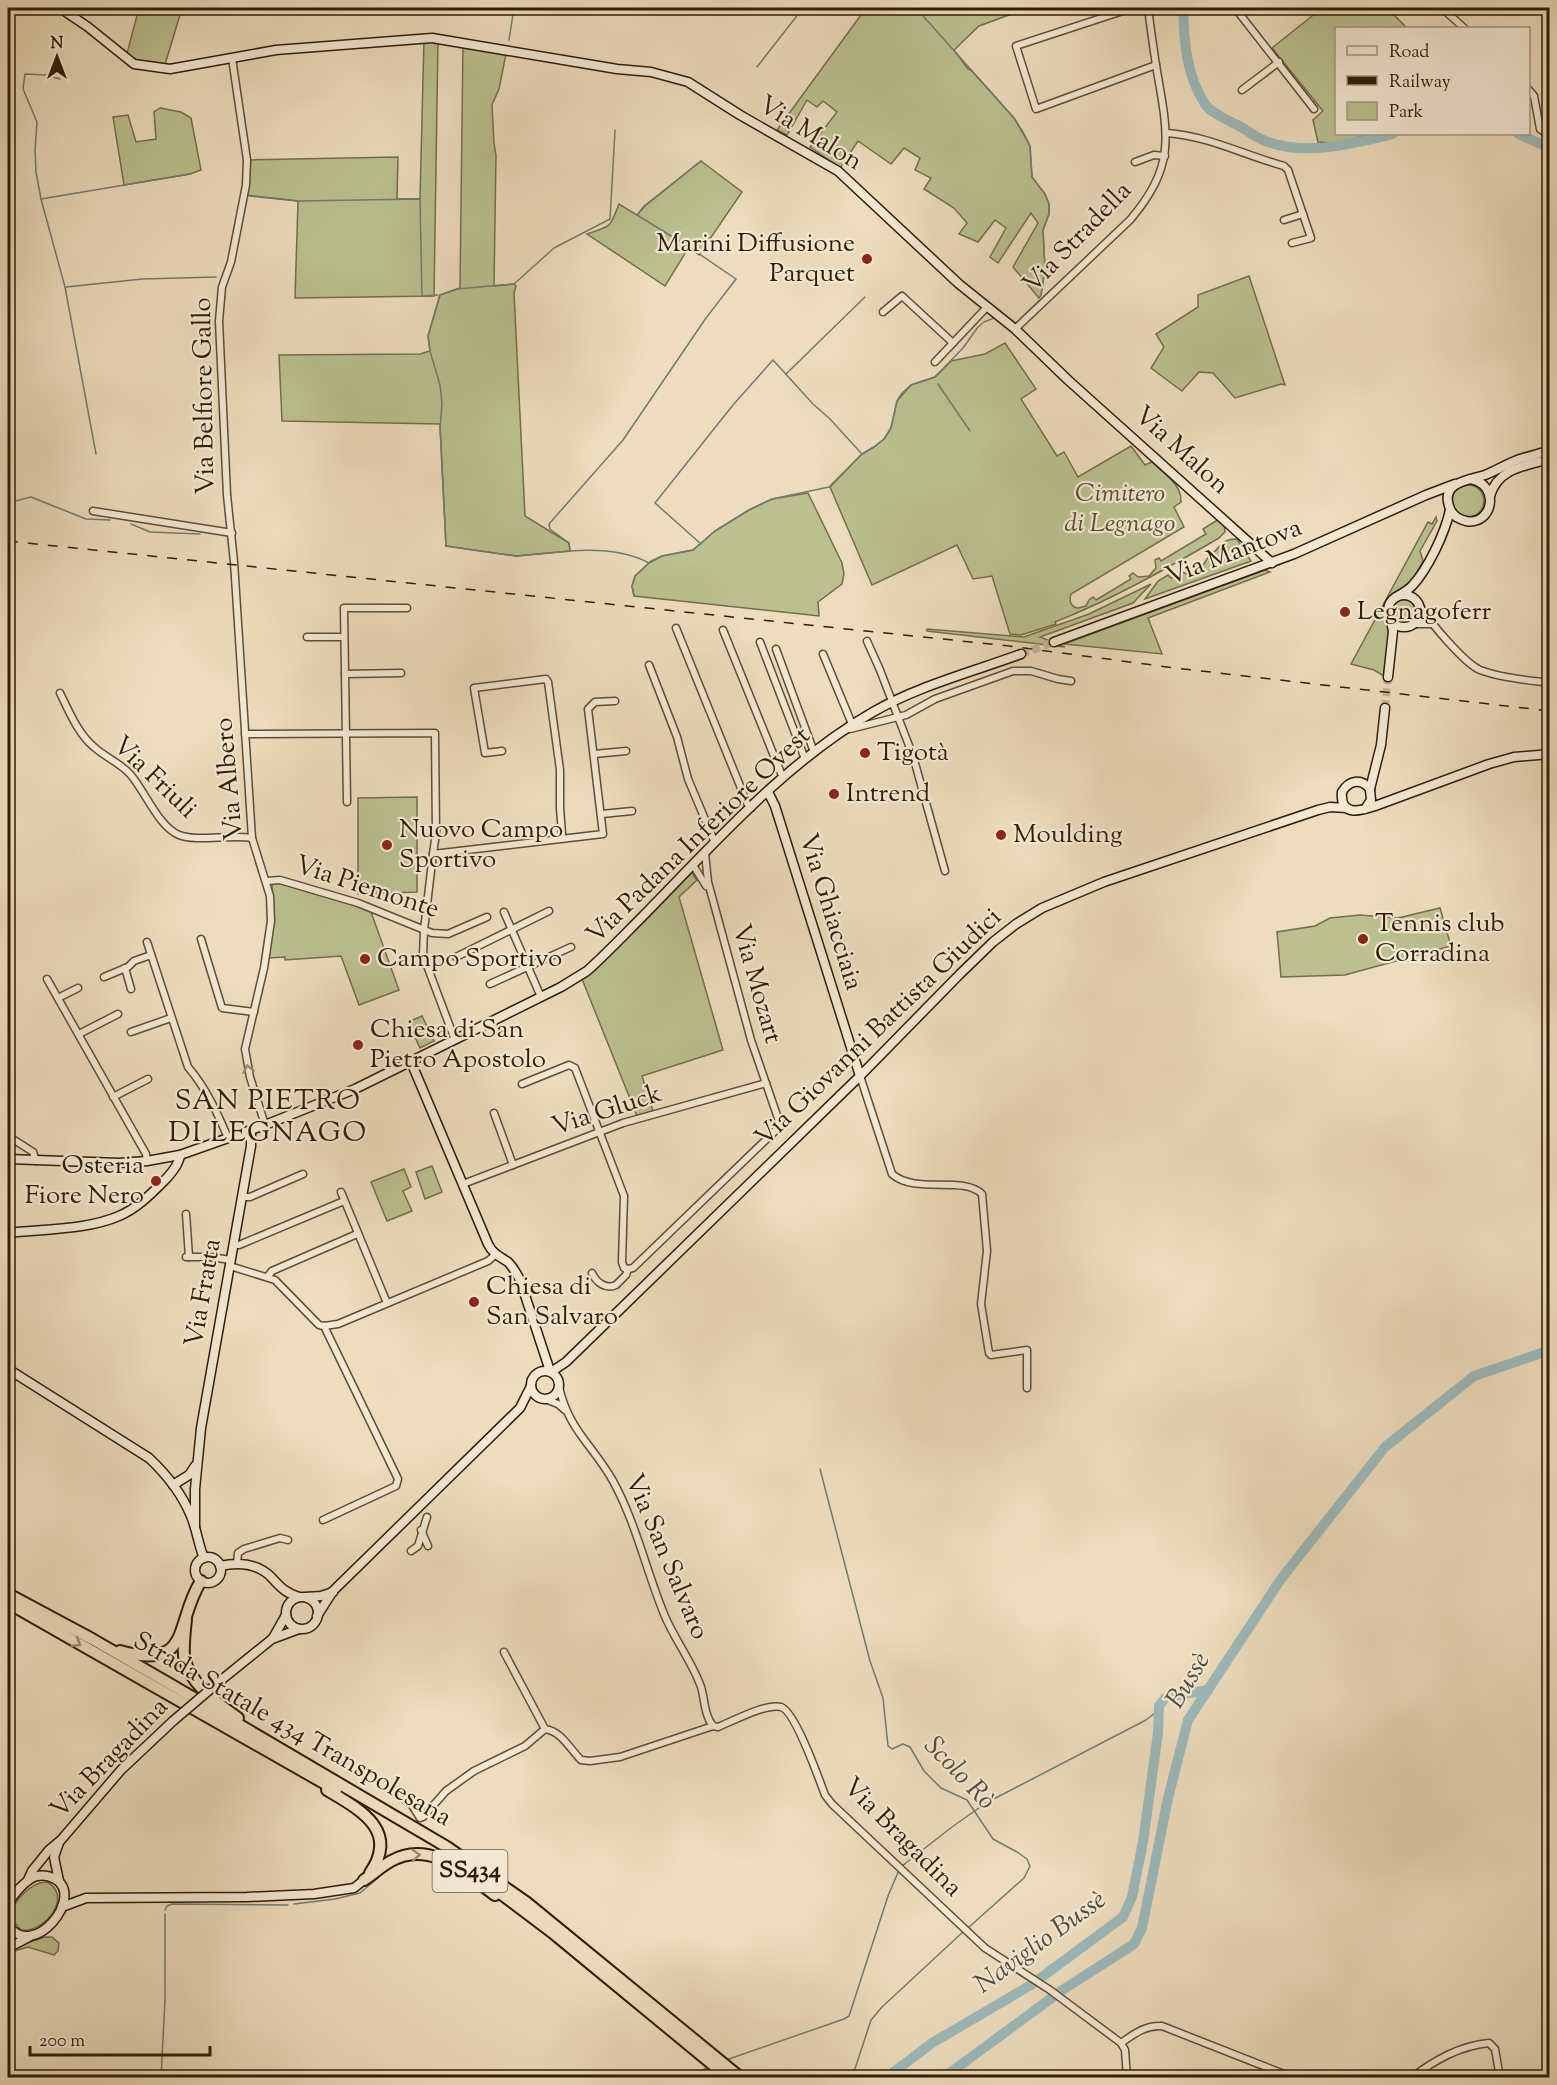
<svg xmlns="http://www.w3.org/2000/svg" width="1557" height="2085" viewBox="0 0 1557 2085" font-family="'Sorts Mill Goudy',serif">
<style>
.green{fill:#bac08f;stroke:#746e4a;stroke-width:1.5}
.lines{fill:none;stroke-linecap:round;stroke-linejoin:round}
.stream{stroke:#707b72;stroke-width:1.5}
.river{stroke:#9cb9ba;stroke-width:10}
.secondary-tunnel{stroke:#c7b698;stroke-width:8;stroke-dasharray:8 4;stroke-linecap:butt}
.street-casing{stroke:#5e4d33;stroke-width:9}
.secondary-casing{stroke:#2f1d05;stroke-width:11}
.highway-casing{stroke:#2f1d05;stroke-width:14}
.street{stroke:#f3e8d4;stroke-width:6}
.secondary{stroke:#f3e8d4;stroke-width:8}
.highway{stroke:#eddcbd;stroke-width:10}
.rail{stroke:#2f1d05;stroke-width:1.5;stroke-dasharray:10 10;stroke-linecap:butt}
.secondary-bridge-casing{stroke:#2f1d05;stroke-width:11;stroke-linecap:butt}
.secondary-bridge{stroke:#f3e8d4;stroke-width:8}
.oneway{stroke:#9b8d77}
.oneway2{stroke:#98866a}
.poi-dot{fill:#8f2418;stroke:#f3e8d4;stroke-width:2}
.labels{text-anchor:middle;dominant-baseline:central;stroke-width:4.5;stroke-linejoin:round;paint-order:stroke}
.shield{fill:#f3e8d4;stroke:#6a5a43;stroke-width:1.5}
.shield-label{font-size:24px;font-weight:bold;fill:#2f1d05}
.street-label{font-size:26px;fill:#2f1d05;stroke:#f3e8d4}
.poi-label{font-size:26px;fill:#2f1d05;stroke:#f3e8d4;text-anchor:start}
.park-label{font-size:26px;font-style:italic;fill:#594e2e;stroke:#f3e8d4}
.water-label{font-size:27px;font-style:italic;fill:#504c3b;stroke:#f3e8d4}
.quarter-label{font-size:28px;letter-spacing:1.5px;fill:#2f1d05;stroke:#f3e8d4}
</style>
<rect width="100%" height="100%" fill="#eddcbd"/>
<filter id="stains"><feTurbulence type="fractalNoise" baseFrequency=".00333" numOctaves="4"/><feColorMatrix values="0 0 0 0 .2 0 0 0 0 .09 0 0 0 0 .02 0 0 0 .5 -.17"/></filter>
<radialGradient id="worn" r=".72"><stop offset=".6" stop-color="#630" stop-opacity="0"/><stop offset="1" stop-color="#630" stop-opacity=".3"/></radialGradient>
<!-- green -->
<g class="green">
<polygon points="139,8 182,8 164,68 126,57"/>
<polygon points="866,8 1028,8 979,26 954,50 968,69 971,70 1014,118 1023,132 1030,146 1032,177 1045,194 1049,204 1049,214 1043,230 1045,270 1041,295 1039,298 1013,267 1038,223 1031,213 998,263 990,257 1006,228 995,220 978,242 959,234 967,223 954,208 924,189 931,178 915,170 920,158 904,148 891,164 858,141 840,168 810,147 837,112 823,101 817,107 807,100 787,135 777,130"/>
<polygon points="1322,8 1387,8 1407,28 1336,28 1336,134 1372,134 1337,143 1318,142 1313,120 1323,111 1272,48"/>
<polygon points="424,39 438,39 434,296 295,298 298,201 245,195 247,160 398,157 397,199 420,199"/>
<polygon points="463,43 507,49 499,89 492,105 494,143 496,155 494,286 514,284 516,286 514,293 525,516 569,543 570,551 516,556 446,546 440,424 282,421 279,355 420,354 430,351 428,336 440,295 460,288"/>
<polygon points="160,108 181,112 191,118 201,170 190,174 124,185 113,117 128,115 136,142 156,139 154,112"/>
<path d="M701 161 742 192 699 255 689 247 665 286 587 234C613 225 609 229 619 204L637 215 645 206Z"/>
<polygon points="1249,276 1285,385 1281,384 1235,398 1213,373 1199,372 1182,391 1151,368 1164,347 1156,334 1198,307 1198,295"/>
<path d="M1005 343 1036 389 1021 399 1057 456 1064 452 1078 477 1131 446 1145 465 1152 462C1163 473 1182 484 1181 502L1174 507 1184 527 1071 594C1069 600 1070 607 1078 608L1086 606 1089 600 1093 597 1096 600 1131 579 1129 576 1133 573 1138 577 1149 576 1156 568 1155 560 1159 558 1161 561 1206 534 1203 529 1219 519 1224 524 1225 532 1219 538C1166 569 1113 599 1055 622L1056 624 1021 635 1010 634 992 576 973 579 957 545 872 585 830 487 862 454 874 447 884 439 891 428 897 401 911 385 935 377 951 361 985 354Z"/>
<circle cx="1468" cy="501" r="16"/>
<polygon points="808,493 842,563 844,574 842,584 818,602 819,616 634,596 632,586 635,576 649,563 662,556 693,550 715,531 749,510 772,499"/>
<polygon points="1436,517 1437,521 1420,551 1423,561 1411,583 1404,590 1392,595 1385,604 1384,617 1390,629 1384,676 1374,670 1351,664 1428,522 1432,524"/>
<path d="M1237 539 1251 561 1145 599 1158 581 1168 575 1171 578 1182 572C1199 580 1199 571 1207 559 1209 555 1214 553 1217 549 1223 542 1226 539 1237 539Z"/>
<polygon points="1265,570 1270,572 1148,618 1162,654 1064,644"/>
<polygon points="1151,584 1133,603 1040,637 1065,647 927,631 927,629 1024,637 1089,614"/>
<circle cx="1404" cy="611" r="12"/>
<polygon points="417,797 417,892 358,894 358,798"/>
<polygon points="691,872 697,880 679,897 723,1050 642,1076 653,1111 637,1116 582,979"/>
<polygon points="281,882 353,904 371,912 399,990 359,1005 341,956 285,960 285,957 269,958 273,912 272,883"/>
<polygon points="1440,908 1451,946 1345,975 1281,977 1277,932 1315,926 1330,918 1360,915 1398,918"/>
<polygon points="422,1016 434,1041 420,1048 408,1022"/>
<polygon points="432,1166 442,1192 425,1199 416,1172"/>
<polygon points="404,1169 411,1187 403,1191 412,1211 387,1221 371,1182"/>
<path d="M47 1882C74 1896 44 1934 21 1930L12 1920C9 1903 31 1882 47 1882Z"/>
<polygon points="45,1937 52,1937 59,1943 58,1951 54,1955 28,1947 8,1953 21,1945"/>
</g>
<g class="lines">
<!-- stream -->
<g class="stream">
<polyline points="916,8 1014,118 1030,146 1032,177 1045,194 1049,204 1049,214 1043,230 1045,270 1041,295"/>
<polyline points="509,40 514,8"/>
<polyline points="757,67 803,8"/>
<polyline points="60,79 46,75 25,74 23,89 37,122 35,150 36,172 41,199 65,287 96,454"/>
<polyline points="250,196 298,201 420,199 422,296 438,295"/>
<polyline points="41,199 190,174"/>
<polyline points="66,287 142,279 216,277"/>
<polyline points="786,374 865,297"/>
<polyline points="938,384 970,431"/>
<polyline points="8,503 31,497 86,519 110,520"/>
<polyline points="131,524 150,532 200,534"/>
<polyline points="701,544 655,503 733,405 773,360 813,404 830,419 861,453"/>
<polyline points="570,551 516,556 446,546 440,428 442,404 440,385 430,351 428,336 440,295 457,289 514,284 554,248 610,219 615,130"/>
<path d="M649 563C625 550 596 549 570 551L569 543 550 529 549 524 623 440 706 318 736 279 689 247 637 215 644 206 701 161"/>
<polyline points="634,596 632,586 635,576 651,561 662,556 693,550 715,531 749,510 772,499 829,487 862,454 874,447 884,439 891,428 897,401 902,393 911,385 935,377 963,348 978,327 984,322 994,318"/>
<polyline points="820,1469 870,1661 883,1698 888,1746 892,1749 903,1744 910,1747 924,1771 941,1788 967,1800 993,1839 1017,1852 1027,1859 1030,1866 1024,1878 968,1928"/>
<polyline points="902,1866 952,1827 986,1803 1146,1720 1159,1710"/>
<polyline points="294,1904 335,1899 360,1893 378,1878"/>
<polyline points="165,1910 167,1906 172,1904 288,1905"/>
<polyline points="726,2060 844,2019 849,2016 888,1896 899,1870"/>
<polyline points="294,2072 295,2078"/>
<polyline points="161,2078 165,2000 165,1914"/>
<polyline points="683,2078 707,2068"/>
<polyline points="852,2078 871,2020 882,2007 964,1931"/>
</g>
<!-- river -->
<g class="river">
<path d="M1183 8C1184 41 1186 75 1205 104 1211 113 1226 119 1235 124 1245 128 1253 136 1263 140 1303 157 1352 144 1393 134"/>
<polyline points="1518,134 1550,148"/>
<polyline points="886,2078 932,2043 1031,1985 1123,1917 1132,1897 1143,1842 1158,1733 1159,1706 1165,1698 1172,1696 1208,1690"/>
<polyline points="943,2078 1061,1991 1134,1944 1142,1928 1168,1798 1188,1720 1281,1579 1385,1447 1474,1376 1550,1350"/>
</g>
<!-- secondary-tunnel -->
<g class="secondary-tunnel">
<polyline points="1021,654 1054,642"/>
<polyline points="1385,708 1388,677"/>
</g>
<!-- street casing -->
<g class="street-casing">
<g id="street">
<polyline points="1132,8 1016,46 1036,109 1156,65"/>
<polyline points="1235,8 1314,109"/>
<polyline points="1442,8 1464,28"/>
<polyline points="232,58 247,160 246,185 231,262 222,287 219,321 227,495 234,562 252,838 270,896 271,921 264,968 245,1049 250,1077 265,1125"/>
<polyline points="1528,89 1534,96 1540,129 1550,136"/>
<polyline points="1242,90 1279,62"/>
<path d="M1167 133C1208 136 1244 155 1284 166L1288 170 1311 238 1292 243"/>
<polyline points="1135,162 1154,155 1165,156"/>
<polyline points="1284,220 1303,214"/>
<polyline points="883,312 902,296 953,343"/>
<path d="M1015 329 1130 220C1174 168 1169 139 1158 77 1154 54 1151 31 1148 8"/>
<polyline points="935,362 987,307"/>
<polyline points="93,511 232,533"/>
<path d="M1419 605C1429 621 1464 663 1480 670 1502 678 1527 680 1550 683"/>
<polyline points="1413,624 1433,624"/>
<polyline points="676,628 747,803 751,808"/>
<polyline points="723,630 783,778"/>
<polyline points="307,637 344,637"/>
<polyline points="867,641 880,670 913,756 945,871"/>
<polyline points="760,642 805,759"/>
<polyline points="776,649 814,752"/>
<polyline points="823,654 852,724"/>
<polyline points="649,665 677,737 688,779 715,843"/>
<polyline points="345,674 401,673"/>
<path d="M60 693C69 711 78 734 94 747 105 757 120 763 130 774 145 791 158 826 179 835 196 842 231 834 252 838"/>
<polyline points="850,729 906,715 935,699 1013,671 1031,671 1058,679 1071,681"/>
<polyline points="245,734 435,733 436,833 433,854"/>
<polyline points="502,751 485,753 474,688 546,679 548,682 560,770 560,808 562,834 561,838"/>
<polyline points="594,754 626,751"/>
<polyline points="347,802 344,608 407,608"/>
<polyline points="602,814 632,811"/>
<polyline points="693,865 706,886"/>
<polyline points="267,881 280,880 358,903 432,933 448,934 487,917"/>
<polyline points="504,912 541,997"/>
<polyline points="201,939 222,1008 254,1012"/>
<path d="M147 942 188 1067C206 1088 217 1112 228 1138"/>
<polyline points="456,957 549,911"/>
<polyline points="125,968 131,989"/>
<polyline points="104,977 128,967 134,961 151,955"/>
<polyline points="47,979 146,1154 147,1161"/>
<polyline points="490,984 571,947"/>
<polyline points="58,998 78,988"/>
<polyline points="131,1032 171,1018"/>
<polyline points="79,1034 118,1014"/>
<polyline points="455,1040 423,955 424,930 433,854 603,834 588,709 595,702 615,701"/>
<path d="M860 1076 892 1174C916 1195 962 1175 982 1194L987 1251 981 1304 989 1353 991 1355 1027 1350V1388"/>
<polyline points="522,1084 569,1065 575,1068 624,1196 622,1262 624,1268 628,1269"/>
<polyline points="113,1097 148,1079"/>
<polyline points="494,1113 513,1165"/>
<polyline points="8,1136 33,1152 36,1161"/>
<polyline points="463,1184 623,1123 766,1083"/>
<polyline points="341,1192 387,1303"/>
<polyline points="242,1197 250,1197 303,1174"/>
<polyline points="186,1214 189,1257"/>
<polyline points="234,1245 239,1245 344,1201"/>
<polyline points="186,1257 210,1257 231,1260"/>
<polyline points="230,1266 275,1280 319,1325 324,1326 338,1324 488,1261 495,1255"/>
<path d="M592 1273C596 1282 606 1290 616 1285L626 1275 628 1269 633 1268 775 1131 780 1124 751 1040 708 882 705 853"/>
<polyline points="267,1277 272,1271 357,1234"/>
<path d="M559 1387C569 1431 593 1445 613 1481 636 1523 646 1570 664 1614 674 1639 692 1661 701 1687 705 1700 704 1715 713 1726"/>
<polyline points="545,1399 558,1404 565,1410"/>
<polyline points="323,1520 396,1486 398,1479 324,1326"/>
<polyline points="421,1530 428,1546"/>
<polyline points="411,1551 418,1546 427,1517"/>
<polyline points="237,1563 238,1553 244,1549 280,1538 288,1540"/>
<polyline points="504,1652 545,1729"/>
<path d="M405 1800 410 1802 420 1818 423 1817 446 1791 474 1771 525 1746 545 1729C561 1731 570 1749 581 1760L590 1761 620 1757 713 1726 718 1727C733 1721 766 1703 781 1707 795 1711 819 1779 825 1795L832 1804 985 1948 1050 1990 1121 2043 1125 2050 1127 2078"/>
<path d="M1121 2043C1134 2034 1145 2025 1162 2026L1294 2078"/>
<path d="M1411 2078C1435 2060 1459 2046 1489 2043L1495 2049 1500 2078"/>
</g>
</g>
<!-- secondary casing -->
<g class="secondary-casing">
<g id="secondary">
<polyline points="60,8 88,27 134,64 170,69 276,50 432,38 617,69 651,72 688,82 740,115 838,171 959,284 1015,329 1068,380 1272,563"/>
<path d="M1470 479C1501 484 1493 526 1466 521 1458 519 1451 514 1449 506 1441 482 1469 480 1485 475 1498 470 1509 462 1523 458 1532 456 1541 453 1550 450"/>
<path d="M1490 496C1498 468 1525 466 1550 459"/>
<circle cx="1404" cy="611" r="16"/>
<path d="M1396 597C1401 594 1407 591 1412 586 1428 569 1445 533 1450 510"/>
<polyline points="1054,642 1294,554 1426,495 1455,484"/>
<polyline points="1388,677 1393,631 1391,621"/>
<polyline points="1370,789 1381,745 1385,708"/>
<polyline points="768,792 775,806 860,1076"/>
<path d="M1365 809 1371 800 1370 789C1361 778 1349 780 1342 792 1340 817 1360 811 1375 806L1489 764 1514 757 1550 754"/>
<path d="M411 1062 488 1244C493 1254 499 1256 508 1262 513 1267 517 1274 520 1280L550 1371"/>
<path d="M8 1159 119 1163 147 1161 180 1155 265 1125 355 1089 561 987 587 971C606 954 624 935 642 917 714 844 784 763 873 712 918 686 972 672 1021 654"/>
<path d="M8 1233C42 1229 87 1230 119 1216 136 1209 150 1195 163 1182 170 1175 179 1165 180 1155"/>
<path d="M8 1369 149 1458C166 1474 182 1494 191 1516 197 1530 198 1544 204 1558"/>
<circle cx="545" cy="1385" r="14"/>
<polyline points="551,1372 566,1362 860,1076 960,974 993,942 1016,924 1042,908 1104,882 1318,810 1330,807 1347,808"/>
<polyline points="173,1485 189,1475 195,1466"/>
<polyline points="195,1527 195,1489 201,1428 251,1146 251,1130"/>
<circle cx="208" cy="1570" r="13"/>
<path d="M220 1566C239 1562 258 1563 272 1578 281 1588 286 1593 299 1597"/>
<polyline points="305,1597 321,1596 333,1592"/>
<circle cx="302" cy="1613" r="16"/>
<polyline points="317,1616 333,1591 520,1408 531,1386"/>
<polyline points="273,1638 286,1615"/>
<polyline points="220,1681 272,1639 299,1629"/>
<polyline points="28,1880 32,1871 49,1850 61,1840 121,1770 173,1721"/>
<polyline points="59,1881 54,1857 59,1843"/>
<path d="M8 1905C12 1895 26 1879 37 1876 43 1875 50 1876 55 1879 86 1896 33 1962 8 1925"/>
<polyline points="62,1907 86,1898 247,1897 314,1894 354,1888 364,1880"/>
<polyline points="8,1948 29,1937"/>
</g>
</g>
<!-- highway casing -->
<g class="highway-casing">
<g id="highway">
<polyline points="8,1594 92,1639 170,1684 447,1847 526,1902 741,2078"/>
<polyline points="8,1603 336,1790"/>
<path d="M186 1619C185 1631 183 1644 184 1656 189 1684 217 1703 238 1718"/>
<path d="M120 1651C193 1671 174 1623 201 1581"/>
<path d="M327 1790C359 1809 400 1830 370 1873"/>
<path d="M364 1880C373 1874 382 1866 391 1861 430 1839 465 1873 495 1895"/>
<polyline points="492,1887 553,1933 729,2078"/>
</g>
</g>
<!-- street -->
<use href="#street" class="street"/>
<!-- secondary -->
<use href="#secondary" class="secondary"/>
<!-- highway -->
<use href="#highway" class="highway"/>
<!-- rail -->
<polyline class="rail" points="8,541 1009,646 1175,668 1550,711"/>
<!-- secondary-bridge casing -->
<g class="secondary-bridge-casing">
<polyline id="secondary-bridge" points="173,1721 220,1681"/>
</g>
<!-- secondary-bridge -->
<use href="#secondary-bridge" class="secondary-bridge"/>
</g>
<!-- one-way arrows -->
<defs><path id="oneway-chevron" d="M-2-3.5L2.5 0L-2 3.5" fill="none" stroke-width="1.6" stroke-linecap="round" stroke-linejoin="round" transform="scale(1.5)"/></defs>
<use class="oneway" href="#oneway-chevron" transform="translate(248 1069) rotate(-103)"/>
<g class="oneway2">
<use href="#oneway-chevron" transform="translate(77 1643) rotate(30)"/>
<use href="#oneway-chevron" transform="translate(416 1855) rotate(-2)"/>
</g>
<!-- markers -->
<g class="poi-dot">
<circle cx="867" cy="259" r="6"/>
<circle cx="1345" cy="612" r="6"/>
<circle cx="865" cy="753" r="6"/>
<circle cx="834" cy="794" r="6"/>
<circle cx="1001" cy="835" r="6"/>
<circle cx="387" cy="845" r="6"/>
<circle cx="1363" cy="939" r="6"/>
<circle cx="365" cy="959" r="6"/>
<circle cx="358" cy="1045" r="6"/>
<circle cx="156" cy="1181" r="6"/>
<circle cx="474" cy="1302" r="6"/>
</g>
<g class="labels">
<!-- shield labels -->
<rect class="shield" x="432.5" y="1850" width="75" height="42" rx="4.5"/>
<g class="shield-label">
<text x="470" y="1871">SS434</text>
</g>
<!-- street labels -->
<g class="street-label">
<text transform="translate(810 134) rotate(32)">Via Malon</text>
<text transform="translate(1078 238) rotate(-46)">Via Stradella</text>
<text transform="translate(205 396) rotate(-91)">Via Belfiore Gallo</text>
<text transform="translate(1181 451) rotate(42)">Via Malon</text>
<text transform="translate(1234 553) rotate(-21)">Via Mantova</text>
<text transform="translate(154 778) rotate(44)">Via Friuli</text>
<text transform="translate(230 779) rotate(-95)">Via Albero</text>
<text transform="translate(699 836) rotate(-44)">Via Padana Inferiore Ovest</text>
<text transform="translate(367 888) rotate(18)">Via Piemonte</text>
<text transform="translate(830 912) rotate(73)">Via Ghiacciaia</text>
<text transform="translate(756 984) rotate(74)">Via Mozart</text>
<text transform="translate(879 1028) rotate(-44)">Via Giovanni Battista Giudici</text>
<text transform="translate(607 1111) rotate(-18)">Via Gluck</text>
<text transform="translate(204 1293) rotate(-80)">Via Fratta</text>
<text transform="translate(666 1557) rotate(67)">Via San Salvaro</text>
<text transform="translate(292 1730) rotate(30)">Strada Statale 434 Transpolesana</text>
<text transform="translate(110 1759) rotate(-46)">Via Bragadina</text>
<text transform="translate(902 1838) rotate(45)">Via Bragadina</text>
</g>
<!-- poi labels -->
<g class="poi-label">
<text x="855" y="244" text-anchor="end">Marini Diffusione<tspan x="855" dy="30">Parquet</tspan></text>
<text x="1357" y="612">Legnagoferr</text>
<text x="877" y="753">Tigotà</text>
<text x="846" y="794">Intrend</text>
<text x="399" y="830">Nuovo Campo<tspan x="399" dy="30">Sportivo</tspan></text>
<text x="1013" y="835">Moulding</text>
<text x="1375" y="924">Tennis club<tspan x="1375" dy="30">Corradina</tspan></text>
<text x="377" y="959">Campo Sportivo</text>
<text x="370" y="1030">Chiesa di San<tspan x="370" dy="30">Pietro Apostolo</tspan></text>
<text x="144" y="1166" text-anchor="end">Osteria<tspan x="144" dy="30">Fiore Nero</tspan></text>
<text x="486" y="1287">Chiesa di<tspan x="486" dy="30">San Salvaro</tspan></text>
</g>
<!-- park labels -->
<g class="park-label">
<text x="1120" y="494">Cimitero<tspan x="1120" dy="30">di Legnago</tspan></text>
</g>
<!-- water labels -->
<g class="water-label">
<text transform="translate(1189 1681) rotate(-59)">Bussè</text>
<text transform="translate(959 1774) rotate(46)">Scolo Rò</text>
<text transform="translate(1041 1943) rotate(-36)">Naviglio Bussè</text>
</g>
<!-- quarter labels -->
<g class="quarter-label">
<text x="268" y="1102">SAN PIETRO<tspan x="268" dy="32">DI LEGNAGO</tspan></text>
</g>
</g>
<!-- margin -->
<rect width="1557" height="2085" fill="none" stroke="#eddcbd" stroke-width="30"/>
<rect x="9" y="9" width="1539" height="2067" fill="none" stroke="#2f1d05" stroke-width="3"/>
<rect x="15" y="15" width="1527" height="2055" fill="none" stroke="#2f1d05" stroke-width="1.5"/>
<!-- legend -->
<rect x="1335" y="27" width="195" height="108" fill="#f3e8d4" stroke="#a59781" stroke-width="1.5"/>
<rect x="1347" y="46" width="30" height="9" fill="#f3e8d4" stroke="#a59781" stroke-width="1.5"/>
<text x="1389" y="57" font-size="18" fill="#2f1d05">Road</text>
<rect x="1347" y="76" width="30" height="9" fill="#2f1d05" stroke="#a59781" stroke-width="1.5"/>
<text x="1389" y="87" font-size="18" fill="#2f1d05">Railway</text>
<rect x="1347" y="102" width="30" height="18" fill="#bac08f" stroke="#a59781" stroke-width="1.5"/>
<text x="1389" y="117" font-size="18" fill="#2f1d05">Park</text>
<!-- north arrow -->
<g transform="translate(57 57)" stroke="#f3e8d4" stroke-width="4.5" paint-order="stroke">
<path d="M0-4.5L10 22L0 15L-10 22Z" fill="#2f1d05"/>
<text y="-9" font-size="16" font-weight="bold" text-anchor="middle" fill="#2f1d05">N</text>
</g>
<!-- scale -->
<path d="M30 2046v9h180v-9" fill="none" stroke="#2f1d05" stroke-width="3"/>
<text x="39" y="2046" font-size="18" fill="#2f1d05" stroke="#f3e8d4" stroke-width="4.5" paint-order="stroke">200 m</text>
<rect width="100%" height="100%" filter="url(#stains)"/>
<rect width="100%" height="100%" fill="url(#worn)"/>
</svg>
